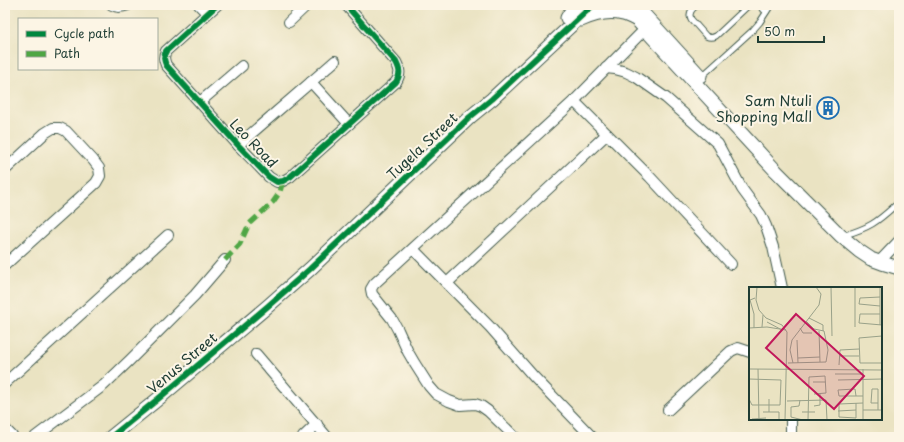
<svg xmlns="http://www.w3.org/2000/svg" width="904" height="442" viewBox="0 0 904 442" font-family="'Playpen Sans',sans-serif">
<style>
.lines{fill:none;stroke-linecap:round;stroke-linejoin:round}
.service-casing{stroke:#3d5649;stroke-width:7}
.minor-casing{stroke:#3d5649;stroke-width:12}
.tertiary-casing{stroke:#3d5649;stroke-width:15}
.service{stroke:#fff;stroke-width:5}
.minor{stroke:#fff;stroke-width:10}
.tertiary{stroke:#fff;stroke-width:13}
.quiet{stroke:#4fa644;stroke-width:5;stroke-dasharray:10 5;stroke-linecap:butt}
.cycleway-casing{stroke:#fcf5e5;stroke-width:8}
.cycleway{stroke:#00873e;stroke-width:6}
.labels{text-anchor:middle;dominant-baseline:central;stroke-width:4;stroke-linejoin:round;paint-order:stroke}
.poi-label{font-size:14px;fill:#1f3d34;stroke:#fcf5e5;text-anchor:end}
.street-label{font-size:14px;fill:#1f3d34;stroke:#fcf5e5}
.inset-road{fill:none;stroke:#99a189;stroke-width:1}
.view{fill:#c2185b;fill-opacity:0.15;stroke:#c2185b;stroke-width:2}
.inset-edge{fill:none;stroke:#1f3d34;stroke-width:2}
</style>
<rect width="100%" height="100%" fill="#fcf5e5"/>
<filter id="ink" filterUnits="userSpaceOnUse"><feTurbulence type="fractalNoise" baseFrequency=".025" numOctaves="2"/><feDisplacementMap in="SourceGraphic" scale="8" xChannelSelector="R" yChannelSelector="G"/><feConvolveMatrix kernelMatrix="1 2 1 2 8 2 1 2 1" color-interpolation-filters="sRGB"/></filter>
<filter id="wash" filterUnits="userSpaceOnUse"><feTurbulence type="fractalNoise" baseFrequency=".012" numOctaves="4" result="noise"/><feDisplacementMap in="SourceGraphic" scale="16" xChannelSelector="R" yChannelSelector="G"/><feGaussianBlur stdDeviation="0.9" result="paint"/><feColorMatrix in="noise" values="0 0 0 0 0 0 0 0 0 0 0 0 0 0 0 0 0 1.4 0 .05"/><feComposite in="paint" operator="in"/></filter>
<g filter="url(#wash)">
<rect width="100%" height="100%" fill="#eae3c2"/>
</g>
<g filter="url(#ink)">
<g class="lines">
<!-- service casing -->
<g class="service-casing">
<g id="service">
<path d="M697 5C692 9 688 13 691 19L706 36C710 38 712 38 716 36L749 5"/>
<polyline points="759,5 766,12"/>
<polyline points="701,77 753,30 760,22 771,5"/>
<path d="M842 236C852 233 862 230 872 224 882 218 890 210 899 202"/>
</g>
</g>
<!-- minor casing -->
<g class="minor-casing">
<g id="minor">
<path d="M112 5C118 8 122 7 128 5"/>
<polyline points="199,5 207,13"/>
<path d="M217 5 166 51C163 57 164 60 166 65L238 145 269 177 277 182 283 181 290 177 396 82C401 74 400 70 396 62L346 5"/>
<polyline points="289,22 307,5"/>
<polyline points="606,68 615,69 626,72 636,77 666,98 718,144 742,189 761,215 766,226 773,247 782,288"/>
<polyline points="311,82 349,124"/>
<polyline points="574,101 650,177 731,264"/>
<polyline points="200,102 242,66"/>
<polyline points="238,145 311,82 335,61"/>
<polyline points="5,170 45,133 53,128 60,128 66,131 93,160 99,168 100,176 96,183 5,265"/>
<polyline points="413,249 490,327 534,377 592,437"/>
<polyline points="879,262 899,241"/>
<polyline points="447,283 607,134"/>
<polyline points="256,354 327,437"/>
<polyline points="5,383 168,235"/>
<polyline points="668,410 731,351 738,348 750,352"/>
<polyline points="35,437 104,385 130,360 195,295 225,260"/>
<polyline points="303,437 317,424"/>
<polyline points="515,437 488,411 481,406 475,404 460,405 449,401 436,394 429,386 415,364 408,352 398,330 392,319 372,294 371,289 374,284 574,101 645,29"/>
<polyline points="791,437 791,419"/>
</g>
</g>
<!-- tertiary casing -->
<g class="tertiary-casing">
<g id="tertiary">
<polyline points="624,5 645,29 776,171 841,236 859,251 871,259 882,263 899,268"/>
<polyline points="639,9 700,76"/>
<polyline points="567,18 575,5"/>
<path d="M581 20C594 14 609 10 623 14 627 15 631 17 635 19"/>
<polyline points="5,431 11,437"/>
<polyline points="111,437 158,399 268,306 310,269 470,117 492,99 593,5"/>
</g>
</g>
<!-- service -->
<use href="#service" class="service"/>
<!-- minor -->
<use href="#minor" class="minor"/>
<!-- tertiary -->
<use href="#tertiary" class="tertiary"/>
<!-- quiet -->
<polyline class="quiet" points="225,260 240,244 249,224 273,202 280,192 283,181"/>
<!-- cycleway casing -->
<g class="cycleway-casing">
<g id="cycleway">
<path d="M217 5 166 51C163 57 164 60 166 65L238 145 269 177 277 182 283 181 290 177 396 82C401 74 400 70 396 62L346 5"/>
<polyline points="111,437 158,399 268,306 310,269 470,117 492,99 593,5"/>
</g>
</g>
<!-- cycleway -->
<use href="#cycleway" class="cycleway"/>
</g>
</g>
<!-- icons -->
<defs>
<g id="building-ring" transform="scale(1.15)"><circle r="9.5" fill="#fcf5e5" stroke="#1f6fb2" stroke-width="1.5"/><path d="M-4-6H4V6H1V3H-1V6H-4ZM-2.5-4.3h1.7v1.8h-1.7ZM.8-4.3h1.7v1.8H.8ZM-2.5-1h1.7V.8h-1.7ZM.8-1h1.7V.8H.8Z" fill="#1f6fb2"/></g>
</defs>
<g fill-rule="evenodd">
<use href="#building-ring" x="828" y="108"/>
</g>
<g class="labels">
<!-- poi labels -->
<g class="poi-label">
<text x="812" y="100">Sam Ntuli<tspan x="812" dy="16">Shopping Mall</tspan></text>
</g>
<!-- street labels -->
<g class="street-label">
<text transform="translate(254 143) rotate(46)">Leo Road</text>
<text transform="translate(422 146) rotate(-43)">Tugela Street</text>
<text transform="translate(182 363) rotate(-40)">Venus Street</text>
</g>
</g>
<!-- overview -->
<g transform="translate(749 287)">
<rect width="133" height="133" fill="#eae3c2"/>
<path class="inset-road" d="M8 0 7 13 10 23 17 31 33 38 38 45 36 133M30 0H45M82 0 83 49M106 0V40M131 0V38M131 10 111 11 110 17 131 19M131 27H111L110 36 133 38M60 31 74 38V44M18 35 33 43M13 40 14 28M0 41 18 40 37 43M5 41V27L1 13 6 11M51 41 54 46H63M70 44 71 75M133 49 110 51 111 76H133M48 53 49 76M90 69H110M49 71 71 70M39 76 77 75 79 63 75 44 65 42 57 34M44 76 41 63 43 53 70 18 72 7 67 0M90 78 91 63 110 62M0 82 133 83M9 82 10 133M114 82V133M86 87H114M0 92 32 93 31 118H3L0 112M89 93 133 92M64 95H77M107 109 106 102 89 103 90 109H114M51 113 50 119 42 120V130L54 133M38 114 77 113 78 133M107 116V131L90 130V117L114 116M129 116H122L123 102H129V123M65 119 71 118V107M114 123H133M89 124 107 123M14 125H30V133M20 125V112M53 125H66M3 132 17 131M59 133 60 90 76 89 77 106 65 107"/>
<path class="view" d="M47 27 115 89 85 122 17 61Z"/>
<rect width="133" height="133" class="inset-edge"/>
</g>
<!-- margin -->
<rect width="904" height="442" fill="none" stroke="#fcf5e5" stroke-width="20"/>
<!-- legend -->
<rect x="18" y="18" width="140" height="52" fill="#fcf5e5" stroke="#a4ab9e"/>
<rect x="26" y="31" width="20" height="6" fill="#00873e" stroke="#a4ab9e"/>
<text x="54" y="38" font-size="12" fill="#1f3d34">Cycle path</text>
<rect x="26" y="51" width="20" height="6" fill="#4fa644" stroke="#a4ab9e"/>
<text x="54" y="58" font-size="12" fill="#1f3d34">Path</text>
<!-- scale -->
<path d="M758 36v6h66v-6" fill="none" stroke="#1f3d34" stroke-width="2"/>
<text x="764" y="36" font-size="12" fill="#1f3d34" stroke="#fcf5e5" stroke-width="3" paint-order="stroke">50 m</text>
</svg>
